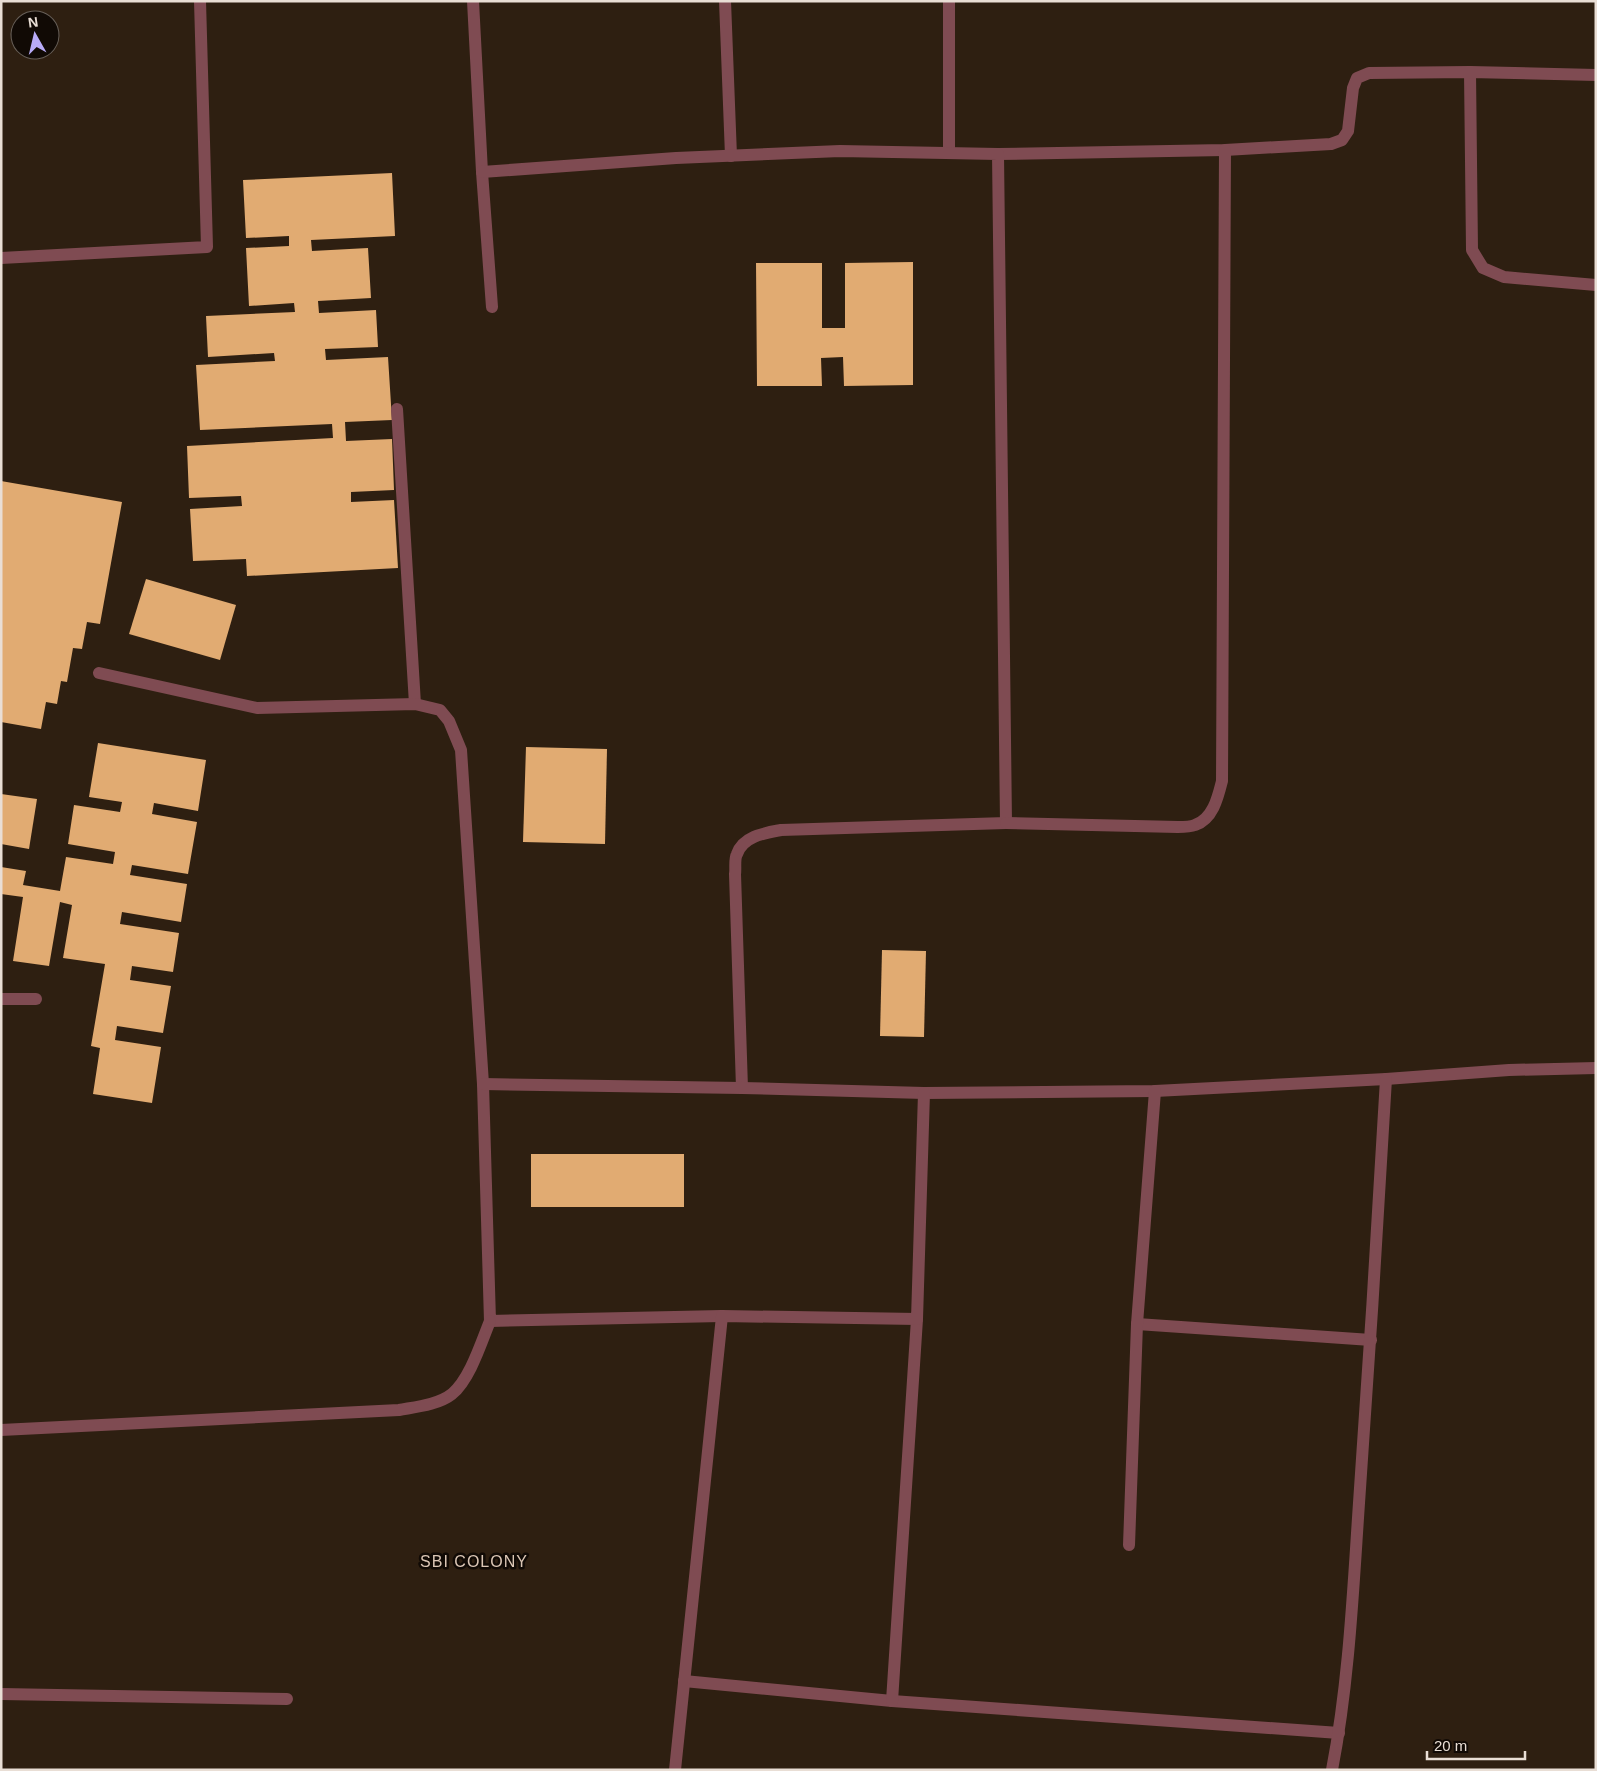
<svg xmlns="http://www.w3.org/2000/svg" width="1597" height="1771" viewBox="0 0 1597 1771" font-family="Helvetica,sans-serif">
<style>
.building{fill:#e1ab72}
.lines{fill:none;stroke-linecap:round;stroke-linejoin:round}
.minor{stroke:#7f4b52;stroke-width:12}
.labels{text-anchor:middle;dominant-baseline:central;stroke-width:5;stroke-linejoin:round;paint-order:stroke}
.neighbourhood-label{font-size:16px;letter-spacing:1px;fill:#dbc6b5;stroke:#110a05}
</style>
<rect width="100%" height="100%" fill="#2e1f11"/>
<!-- building -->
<g class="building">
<polygon points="392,173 395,236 311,240 312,251 368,248 371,298 318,301 319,313 376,310 378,347 325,349 326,360 388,357 392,420 345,422 346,441 392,439 394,490 351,492 351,502 394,500 398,568 247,576 246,559 193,561 190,509 242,506 241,496 189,498 187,446 333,438 332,424 200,430 196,365 275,361 274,353 208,357 206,316 295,312 294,303 249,306 246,248 289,246 289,236 246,238 243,180"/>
<polygon points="913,262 913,385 844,386 843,357 821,358 822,386 757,386 756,263 822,263 822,328 845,328 845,263"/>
<polygon points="1,481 122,502 100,624 87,622 82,649 73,648 67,682 61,681 57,704 46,702 41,729 1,722"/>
<polygon points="146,579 236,605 220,660 129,634"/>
<polygon points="98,743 206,760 198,811 154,803 152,814 197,822 188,874 132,865 130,875 187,884 181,922 122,912 120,924 179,933 173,972 132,966 130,980 171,986 163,1033 117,1026 115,1040 161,1047 152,1103 93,1094 100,1048 91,1046 105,964 63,958 72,905 60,902 49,966 13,961 23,897 1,894 1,867 26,871 23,885 60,891 66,857 113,864 115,852 68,844 74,805 120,812 122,802 89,797"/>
<polygon points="526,747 607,749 605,844 523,842"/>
<polygon points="1,794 37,799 29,849 1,844"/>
<polygon points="882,950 926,951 924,1037 880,1036"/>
<rect x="531" y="1154" width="153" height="53"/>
</g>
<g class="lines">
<!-- minor -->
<g class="minor">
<polyline points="473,1 482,172 492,307"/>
<polyline points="725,1 731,156"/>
<polyline points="1470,72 1472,250 1483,268 1504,277 1596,285"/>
<polyline points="949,152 949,1"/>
<polyline points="998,154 1225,150 1331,144 1342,140 1348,131 1353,88 1357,78 1369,73 1470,72 1596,75"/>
<path d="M482 172 676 158 840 151 998 154 1006 823 781 830C765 833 743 836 737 854 734 859 736 869 735 874L742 1088"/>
<polyline points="1,258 207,247 200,1"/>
<polyline points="397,409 415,704"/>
<polyline points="99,673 257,708 415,704 440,710 449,721 461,750 483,1084 490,1321 722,1316"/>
<path d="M1006 823 1178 827C1183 827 1190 827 1195 825 1213 819 1218 797 1222 781L1225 150"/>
<polyline points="1,999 36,999"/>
<polyline points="483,1084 742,1088 924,1093 1155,1091 1386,1079 1509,1070 1596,1068"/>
<polyline points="1137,1324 1371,1340"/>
<path d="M1 1430 399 1410C415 1407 438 1405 452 1394 470 1379 481 1343 490 1321"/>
<polyline points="1129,1545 1137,1324 1155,1091"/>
<polyline points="684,1681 892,1701 1339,1733"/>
<polyline points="1,1694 287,1699"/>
<polyline points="892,1701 917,1319"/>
<polyline points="675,1770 722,1316 917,1319 924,1093"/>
<path d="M1332 1770C1349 1682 1353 1591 1359 1503 1369 1362 1378 1220 1386 1079"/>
</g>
</g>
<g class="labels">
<!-- neighbourhood labels -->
<g class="neighbourhood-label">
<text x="474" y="1561">SBI COLONY</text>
</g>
</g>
<!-- border -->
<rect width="1597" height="1771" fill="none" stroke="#e9ded5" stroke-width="5"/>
<!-- north arrow -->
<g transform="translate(35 35) rotate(352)"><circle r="24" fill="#110a05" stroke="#675f58"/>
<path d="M0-4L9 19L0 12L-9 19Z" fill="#b8abf7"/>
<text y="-8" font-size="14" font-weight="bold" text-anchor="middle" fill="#e9ded5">N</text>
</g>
<!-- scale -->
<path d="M1427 1751v8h98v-8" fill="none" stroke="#e9ded5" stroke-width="2.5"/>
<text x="1434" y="1751" font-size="15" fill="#e9ded5" stroke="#110a05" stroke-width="4" paint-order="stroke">20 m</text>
</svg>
